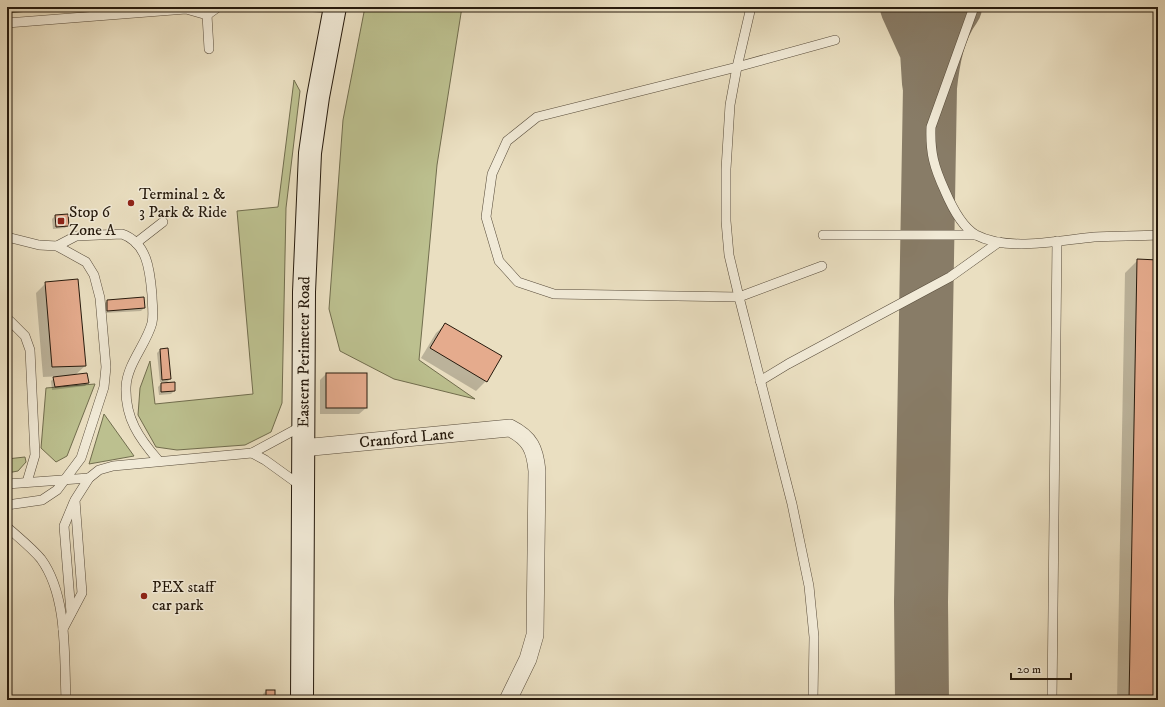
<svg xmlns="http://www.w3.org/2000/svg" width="1165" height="707" viewBox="0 0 1165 707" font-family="'IM FELL DW Pica',serif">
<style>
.green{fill:#bcc08f;stroke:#716d4e}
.shadow{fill:#0003}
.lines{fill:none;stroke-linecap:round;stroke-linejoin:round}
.taxiway{stroke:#887c67;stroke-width:54}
.building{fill:#e5ab8d;stroke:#261a0d}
.lane-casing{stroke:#574b3a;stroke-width:10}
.street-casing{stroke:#574b3a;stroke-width:18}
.secondary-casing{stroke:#261a0d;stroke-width:24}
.lane{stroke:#f1ead7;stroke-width:9}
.street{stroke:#f1ead7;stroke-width:17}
.secondary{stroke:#f1ead7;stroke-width:22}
.poi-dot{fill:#8f2418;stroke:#f1ead7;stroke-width:1.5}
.labels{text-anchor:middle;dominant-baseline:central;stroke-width:3;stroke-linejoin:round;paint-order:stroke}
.poi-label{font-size:16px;fill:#261a0d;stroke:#f1ead7;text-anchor:start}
.street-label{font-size:16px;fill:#261a0d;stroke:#f1ead7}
</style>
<rect width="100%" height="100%" fill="#eadfc1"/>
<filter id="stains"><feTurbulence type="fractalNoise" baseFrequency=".005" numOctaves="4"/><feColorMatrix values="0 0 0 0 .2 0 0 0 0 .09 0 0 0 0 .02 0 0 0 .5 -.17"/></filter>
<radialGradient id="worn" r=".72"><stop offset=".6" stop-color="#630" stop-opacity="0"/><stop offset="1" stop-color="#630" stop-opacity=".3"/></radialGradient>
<!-- green -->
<g class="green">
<polygon points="7,7 71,7 7,13"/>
<polygon points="365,7 462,7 437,165 419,360 475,399 394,379 340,351 329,309 343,120"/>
<polygon points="294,80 300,91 286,208 282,403 271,432 245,445 177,450 156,447 138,415 140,388 150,361 155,404 253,394 237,211 278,207"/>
<polygon points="95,384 67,456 56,462 41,448 46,388"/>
<polygon points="104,414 134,456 89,464 102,421"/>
<polygon points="25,457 26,462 18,471 7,473 7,459"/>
</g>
<!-- shadow -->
<g class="shadow">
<polygon points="55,216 68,225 65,228 53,229 52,219"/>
<polygon points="1138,260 1158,261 1158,700 1117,700 1125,273"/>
<polygon points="46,283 85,366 74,376 88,383 85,386 52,390 51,381 54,378 63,377 63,376 43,377 36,293"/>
<polygon points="144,298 144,308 141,311 105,313 104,304 107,301"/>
<polygon points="446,324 486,381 476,391 421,358 436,333"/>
<polygon points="160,350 170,379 167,382 160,382 157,353"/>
<polygon points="326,374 366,408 359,414 320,414 320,380"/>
<polygon points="161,384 174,391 171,394 159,395 158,387"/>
<polygon points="266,691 274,700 263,700 263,694"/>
</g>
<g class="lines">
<!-- taxiway -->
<g class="taxiway">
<polyline points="907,7 927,51 929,83"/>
<path d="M922 700 921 602 930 87C933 59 938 30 955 7"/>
</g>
</g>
<!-- building -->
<g class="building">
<polygon points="68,214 69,226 56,227 55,215"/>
<polygon points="1137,259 1158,260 1158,700 1129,700"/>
<polygon points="78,279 86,366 52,367 45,282"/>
<polygon points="144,297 145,308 107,311 107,300"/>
<polygon points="445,323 502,356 487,382 430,348"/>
<polygon points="168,348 171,379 162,380 160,349"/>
<polygon points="87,373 89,383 55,387 53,377"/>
<rect x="326" y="373" width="41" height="35"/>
<polygon points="175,382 175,391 161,392 161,383"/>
<rect x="266" y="690" width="9" height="10"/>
</g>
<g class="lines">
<!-- lane casing -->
<g class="lane-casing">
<g id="lane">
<polyline points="313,7 334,8"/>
<polyline points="751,7 737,67 730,105 726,169 726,221 729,255 739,297 792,504 809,586 814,637 813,700"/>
<path d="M974 7 931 127C930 153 934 167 945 191 951 205 962 227 976 235 1008 252 1060 240 1094 237 1115 236 1137 236 1158 235"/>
<polyline points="207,15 209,49"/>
<polyline points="207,15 218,7"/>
<polyline points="7,23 186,9 207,15"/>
<polyline points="823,235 975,235"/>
<polyline points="7,237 39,245 57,246 86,262 94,275 100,298 106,367 104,387 81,458 57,490 42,500 7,505"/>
<polyline points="136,243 163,222"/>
<path d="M57 246 76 236 122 234C148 243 150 272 152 295 152 304 154 314 152 323 146 345 127 364 126 387 125 418 139 438 158 460"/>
<polyline points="822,266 739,297 554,294 518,282 499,261 486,217 492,174 507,141 537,117 737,67 835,40"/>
<polyline points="10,321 25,336 30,350 35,455 27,482"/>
<polyline points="760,381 788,364 950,277 999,242"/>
<polyline points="252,453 302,426"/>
<polyline points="7,484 89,478"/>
<path d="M7 527C18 537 32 548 41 559 68 596 64 656 66 700"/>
<polyline points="71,613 64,526 74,502"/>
<polyline points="63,629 82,593 75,500 89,478 99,470 113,466 252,453 265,460 301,486"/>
<polyline points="1052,700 1057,241"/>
</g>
</g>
<!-- street casing -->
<g class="street-casing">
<g id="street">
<path id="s1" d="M302 448 510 428C530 438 535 449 537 471L535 635 528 659 508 700"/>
</g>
</g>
<!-- secondary casing -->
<g class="secondary-casing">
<g id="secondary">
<path id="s2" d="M302 700 304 292 310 153 318 97 335 7"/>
</g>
</g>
<!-- lane -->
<use href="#lane" class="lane"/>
<!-- street -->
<use href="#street" class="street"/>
<!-- secondary -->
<use href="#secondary" class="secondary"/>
</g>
<!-- markers -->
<g class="poi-dot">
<circle cx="131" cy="203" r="4"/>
<rect x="57" y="217" width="8" height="8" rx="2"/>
<circle cx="144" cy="596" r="4"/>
</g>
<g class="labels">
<!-- poi labels -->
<g class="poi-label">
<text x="139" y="194">Terminal 2 &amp;<tspan x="139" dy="18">3 Park &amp; Ride</tspan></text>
<text x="69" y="212">Stop 6<tspan x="69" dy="18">Zone A</tspan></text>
<text x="152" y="587">PEX staff<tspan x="152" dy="18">car park</tspan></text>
</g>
<!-- street labels -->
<g class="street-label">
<text stroke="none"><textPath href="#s2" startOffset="348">Eastern Perimeter Road</textPath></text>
<text stroke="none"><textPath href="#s1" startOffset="105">Cranford Lane</textPath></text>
</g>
</g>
<!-- margin -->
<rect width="1165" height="707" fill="none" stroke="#eadfc1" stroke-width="24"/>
<rect x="8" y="8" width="1149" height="691" fill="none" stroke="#261a0d" stroke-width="2"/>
<rect x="12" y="12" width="1141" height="683" fill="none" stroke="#261a0d"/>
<!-- scale -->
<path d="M1011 673v6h60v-6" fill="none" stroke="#261a0d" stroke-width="2"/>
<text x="1017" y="673" font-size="12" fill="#261a0d" stroke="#f1ead7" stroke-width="3" paint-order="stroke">20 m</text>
<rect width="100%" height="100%" filter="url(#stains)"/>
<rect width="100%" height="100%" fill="url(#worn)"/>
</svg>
